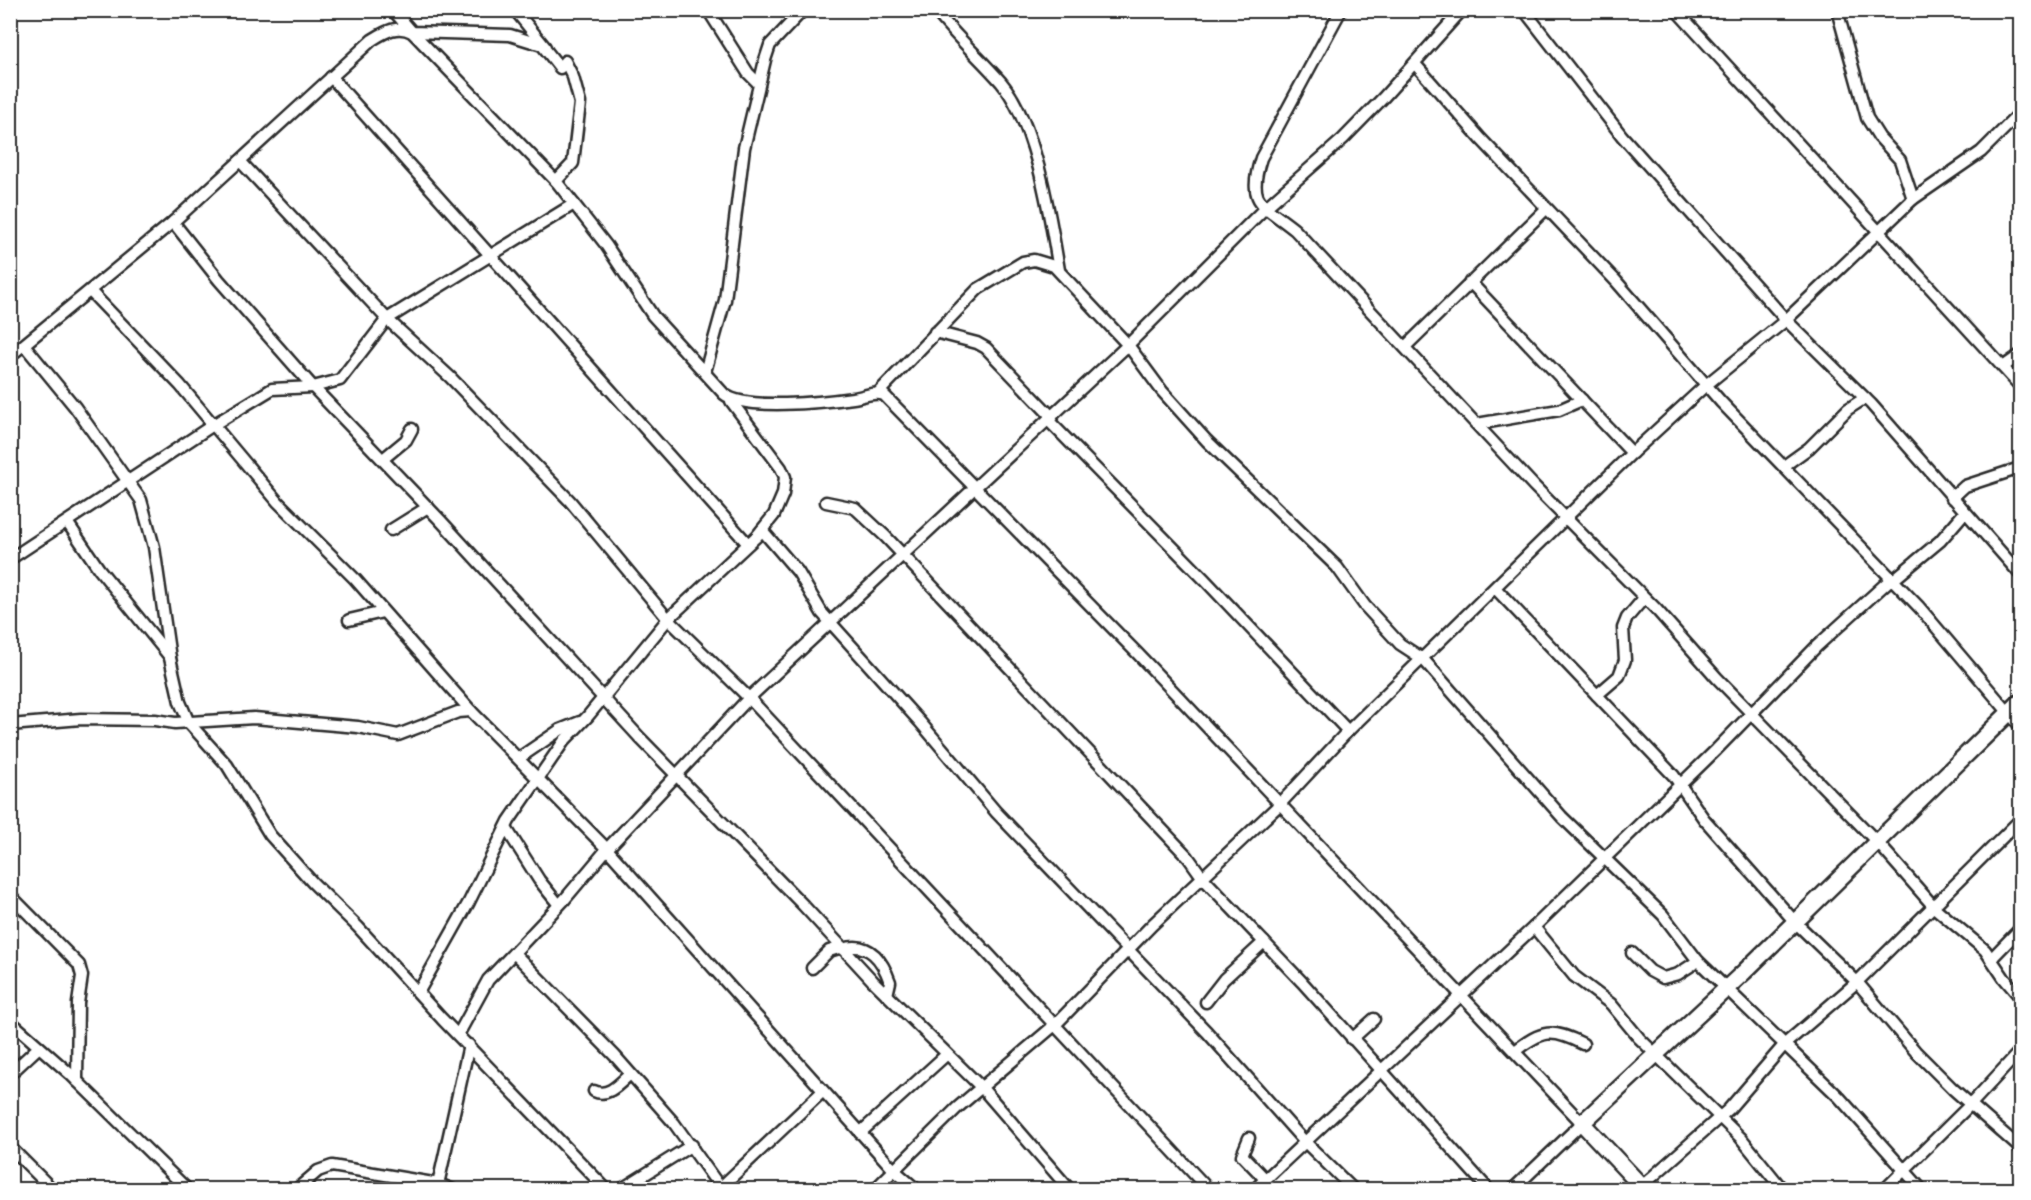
<svg xmlns="http://www.w3.org/2000/svg" width="2031" height="1200" viewBox="0 0 2031 1200" font-family="'Shantell Sans',sans-serif">
<style>
.lines{fill:none;stroke-linecap:round;stroke-linejoin:round}
.street-casing{stroke:#2b2b2b;stroke-width:15}
.secondary-casing{stroke:#2b2b2b;stroke-width:20}
.street{stroke:#fff;stroke-width:10}
.secondary{stroke:#fff;stroke-width:15}
</style>
<rect width="100%" height="100%" fill="#fff"/>
<filter id="ink" filterUnits="userSpaceOnUse"><feTurbulence type="fractalNoise" baseFrequency=".0167" numOctaves="2"/><feDisplacementMap in="SourceGraphic" scale="12" xChannelSelector="R" yChannelSelector="G"/><feConvolveMatrix kernelMatrix="1 2 1 2 8 2 1 2 1" color-interpolation-filters="sRGB"/></filter>
<g filter="url(#ink)">
<g class="lines">
<!-- street casing -->
<g class="street-casing">
<g id="street">
<polyline points="393,10 412,32 510,35 542,45 560,68 565,61 573,77 580,103 573,163 556,181"/>
<polyline points="515,10 545,47"/>
<polyline points="708,10 748,73 759,84"/>
<path d="M935 10C955 36 980 58 1001 82 1036 124 1050 216 1059 270"/>
<path d="M1341 10 1261 158C1246 204 1263 204 1295 230L1534 486 1656 609 1717 678 1878 843 1935 908 1985 950 2004 978 2020 997"/>
<polyline points="1524,10 1622,136 1786,320 1871,404 2020,574"/>
<polyline points="1676,10 2020,386"/>
<polyline points="1837,10 1867,118 1879,137 1900,160 1913,199"/>
<polyline points="1415,64 1481,139 1616,281 1721,402 1919,607 2020,726"/>
<polyline points="331,77 748,544"/>
<polyline points="240,161 387,319 450,377 570,501 668,619 749,698 1209,1190"/>
<polyline points="173,222 219,280 313,387 441,521 640,738 803,905 873,981 982,1088 1070,1190"/>
<polyline points="1470,282 1632,453"/>
<polyline points="90,291 180,385 278,502 355,579 471,711 607,849 894,1170 917,1190"/>
<polyline points="935,332 977,343 986,348 1052,417"/>
<polyline points="25,346 75,407 141,500 154,547 170,658 180,702 189,723 227,765 270,835 313,883 358,927 442,1019 607,1190"/>
<polyline points="1405,347 1546,209"/>
<path d="M10 356 173 222 372 40C385 32 397 24 412 32L556 181 606 245 653 316 724 394C744 411 825 402 853 398 863 397 874 391 884 395L1138 654 1582 1123 1512 1190"/>
<polyline points="2003,367 2020,355"/>
<polyline points="705,372 725,300 744,148 765,60 770,45 803,10"/>
<polyline points="878,393 978,289 1023,262 1034,260 1054,266 1128,345 1162,391 1207,441 1337,567 1365,606 1400,644 1423,659 1562,817 1663,915 1698,961 1839,1097 1922,1190"/>
<polyline points="1048,420 1204,579 1348,731"/>
<polyline points="1477,424 1559,410 1582,400"/>
<polyline points="383,459 406,440 412,429"/>
<polyline points="1784,466 1809,448 1848,409 1865,398"/>
<polyline points="1952,498 1965,486 2020,468"/>
<polyline points="826,502 855,508 885,536 1188,857 1203,878 1302,982 1489,1190"/>
<polyline points="67,522 99,569 170,657"/>
<polyline points="391,530 428,507"/>
<polyline points="762,530 798,572 822,613 920,722 996,812 1207,1032 1303,1140 1354,1190"/>
<polyline points="10,559 213,425 272,389 313,387 340,380 387,319 574,204"/>
<polyline points="1892,581 1940,541 1965,512"/>
<polyline points="1496,589 1674,776 1704,819 1795,922 1857,982 1916,1052 1953,1089 2020,1148"/>
<polyline points="349,620 383,612"/>
<polyline points="1597,695 1619,676 1625,660 1623,628 1627,618 1644,598"/>
<polyline points="10,725 81,719 155,720 175,723 254,718 358,727 398,735 458,712 471,711"/>
<polyline points="519,758 560,730 580,722"/>
<polyline points="506,828 539,880 559,905"/>
<polyline points="10,895 79,965 82,976 78,1003 77,1081"/>
<polyline points="1534,927 1574,976 1611,1004 1639,1038 1741,1138 1783,1190"/>
<path d="M843 949C869 941 882 959 890 982L887 995"/>
<polyline points="514,953 615,1056 674,1123 722,1190"/>
<polyline points="1632,953 1650,971 1663,978 1678,974 1698,961"/>
<polyline points="1991,959 2020,929"/>
<polyline points="812,968 829,951 842,947"/>
<polyline points="419,991 469,902 509,821 564,741 588,716 668,619 757,536 774,515 783,494 785,477 781,468 731,401"/>
<polyline points="1206,1002 1224,979 1264,942"/>
<polyline points="10,1021 69,1073 188,1190"/>
<polyline points="458,1035 488,980 565,899 607,849 749,698 1128,345 1265,208 1343,139 1383,98 1462,10"/>
<polyline points="1352,1039 1374,1019"/>
<path d="M1515 1051C1542 1030 1552 1028 1583 1044"/>
<polyline points="10,1074 39,1047"/>
<path d="M594 1091C608 1098 620 1083 630 1074"/>
<polyline points="860,1133 946,1055"/>
<polyline points="1249,1138 1242,1155 1265,1179"/>
<polyline points="10,1147 53,1190"/>
<polyline points="1642,1186 1729,1109 1785,1044 1857,982 2020,820"/>
<polyline points="720,1188 822,1092"/>
<polyline points="437,1189 469,1045"/>
<polyline points="296,1190 318,1171 332,1166 439,1184 453,1190"/>
<polyline points="620,1190 692,1145"/>
<polyline points="874,1190 957,1108 1056,1024 1152,925 1279,805 1348,731 1632,453 1706,385 1786,320 1913,199 1981,152 2020,113"/>
<polyline points="1254,1190 1534,927 1716,750 1817,646 1891,579"/>
<polyline points="1884,1190 1972,1103 2020,1051"/>
</g>
</g>
<!-- secondary casing -->
<g class="secondary-casing">
<polyline id="secondary" points="1645,1190 1582,1123 1744,972 2020,702"/>
</g>
<!-- street -->
<use href="#street" class="street"/>
<!-- secondary -->
<use href="#secondary" class="secondary"/>
</g>
</g>
<!-- margin -->
<rect width="2031" height="1200" fill="none" stroke="#fff" stroke-width="36"/>
<rect x="18" y="18" width="1995" height="1164" fill="none" stroke="#2b2b2b" stroke-width="2" filter="url(#ink)"/>
</svg>
